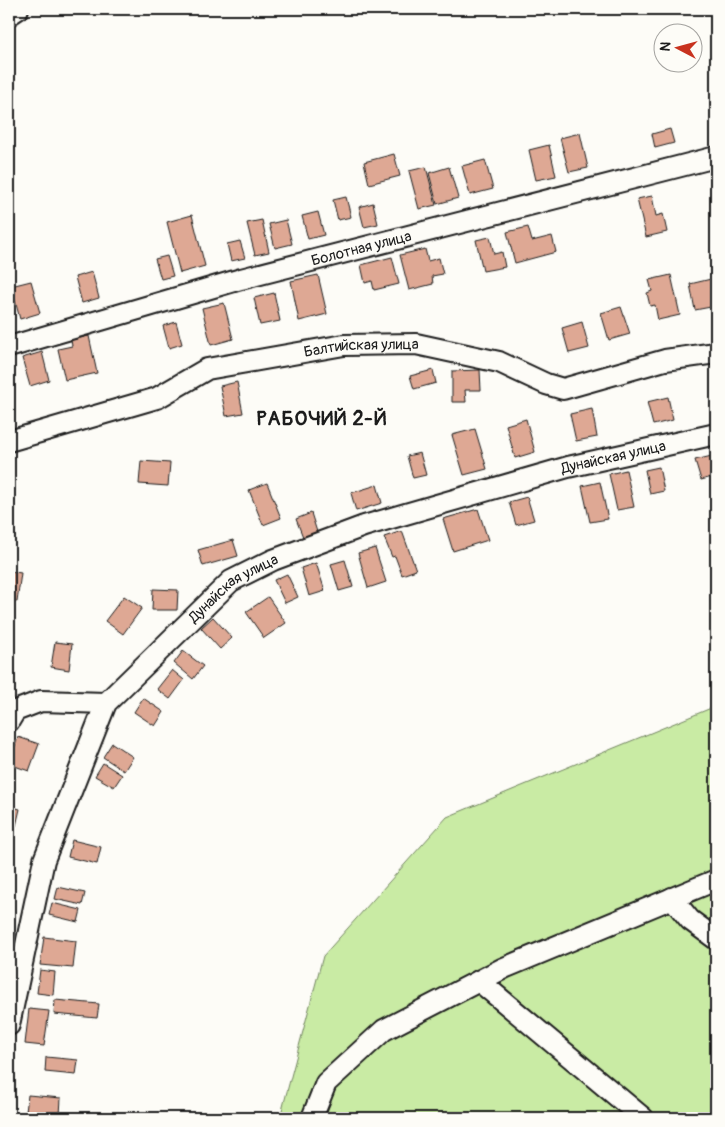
<svg xmlns="http://www.w3.org/2000/svg" width="725" height="1127" viewBox="0 0 725 1127" font-family="Pangolin,sans-serif">
<style>
.green{fill:#c9eba4;stroke:#728460}
.building{fill:#dea894;stroke:#1c1c1c}
.lines{fill:none;stroke-linecap:round;stroke-linejoin:round}
.minor-casing{stroke:#1c1c1c;stroke-width:24}
.minor{stroke:#fdfcf7;stroke-width:20}
.labels{text-anchor:middle;dominant-baseline:central;stroke-width:5;stroke-linejoin:round;paint-order:stroke}
.street-label{font-size:15px;fill:#1c1c1c;stroke:#fdfcf7}
.district-label{font-size:20px;font-weight:bold;letter-spacing:1px;fill:#1c1c1c;stroke:#fdfcf7}
</style>
<rect width="100%" height="100%" fill="#fdfcf7"/>
<filter id="ink" filterUnits="userSpaceOnUse"><feTurbulence type="fractalNoise" baseFrequency=".02" numOctaves="2"/><feDisplacementMap in="SourceGraphic" scale="10" xChannelSelector="R" yChannelSelector="G"/><feConvolveMatrix kernelMatrix="1 2 1 2 8 2 1 2 1" color-interpolation-filters="sRGB"/></filter>
<g filter="url(#ink)">
<!-- green -->
<polygon class="green" points="716,706 716,1118 280,1118 323,956 447,817"/>
<!-- building -->
<g class="building">
<polygon points="670,129 674,143 655,148 652,134"/>
<polygon points="580,133 588,168 569,172 560,138"/>
<polygon points="549,145 556,176 536,180 529,150"/>
<polygon points="394,154 400,176 369,184 364,162"/>
<polygon points="485,160 493,189 470,195 462,166"/>
<polygon points="426,167 436,205 419,209 409,171"/>
<polygon points="449,167 458,198 437,204 429,173"/>
<polygon points="652,196 656,216 663,214 667,232 646,237 637,199"/>
<polygon points="346,197 351,217 338,220 333,200"/>
<polygon points="373,203 378,224 364,227 359,207"/>
<polygon points="318,212 324,235 308,239 302,216"/>
<polygon points="192,215 205,266 180,273 167,222"/>
<polygon points="262,220 269,252 255,255 247,223"/>
<polygon points="286,220 292,244 275,248 269,224"/>
<polygon points="528,227 532,241 552,236 556,252 515,263 507,232"/>
<polygon points="490,237 494,254 502,252 505,267 483,271 476,240"/>
<polygon points="240,241 245,258 231,261 227,244"/>
<polygon points="425,249 428,261 439,258 443,274 432,276 433,284 409,290 400,255"/>
<polygon points="167,256 173,276 161,279 155,259"/>
<polygon points="392,257 399,284 374,290 372,281 365,283 361,265"/>
<polygon points="92,272 99,298 82,303 75,277"/>
<polygon points="318,275 327,314 299,321 291,281"/>
<polygon points="671,275 680,315 658,320 655,305 650,306 647,293 652,291 649,280"/>
<polygon points="711,279 716,306 695,310 690,284"/>
<polygon points="31,281 40,313 20,319 11,286"/>
<polygon points="274,293 280,321 260,325 254,298"/>
<polygon points="224,303 233,339 211,345 202,308"/>
<polygon points="621,307 630,334 609,340 601,313"/>
<polygon points="176,322 182,344 169,348 163,326"/>
<polygon points="582,322 589,348 569,353 562,328"/>
<polygon points="89,336 97,373 65,380 58,349 72,346 71,340"/>
<polygon points="42,352 49,380 30,386 22,358"/>
<polygon points="433,370 436,383 414,389 410,376"/>
<polygon points="480,370 481,390 465,390 466,402 452,402 452,371"/>
<polygon points="237,382 243,413 226,416 220,386"/>
<polygon points="668,397 673,420 653,425 647,402"/>
<polygon points="592,409 597,437 576,441 570,414"/>
<polygon points="526,419 535,452 515,458 506,425"/>
<polygon points="475,429 487,469 464,475 452,435"/>
<polygon points="420,453 426,475 413,478 407,456"/>
<polygon points="716,455 716,476 701,480 695,460"/>
<polygon points="141,461 170,463 168,486 139,484"/>
<polygon points="659,467 664,491 650,494 645,470"/>
<polygon points="626,470 634,507 617,510 609,474"/>
<polygon points="600,482 608,519 590,522 582,486"/>
<polygon points="267,483 281,518 263,525 249,490"/>
<polygon points="377,485 382,503 356,511 351,493"/>
<polygon points="527,497 534,520 516,525 509,502"/>
<polygon points="478,509 488,540 453,551 443,519"/>
<polygon points="311,513 317,532 303,537 296,519"/>
<polygon points="402,531 416,570 402,575 395,556 392,557 384,537"/>
<polygon points="233,540 238,556 203,566 198,550"/>
<polygon points="375,548 386,582 368,588 358,553"/>
<polygon points="345,560 353,587 339,591 331,564"/>
<polygon points="316,563 325,591 309,596 301,568"/>
<polygon points="9,571 21,573 17,602 9,600"/>
<polygon points="287,574 298,597 285,603 274,580"/>
<polygon points="153,589 178,590 177,610 152,610"/>
<polygon points="124,596 142,608 123,634 105,621"/>
<polygon points="268,597 286,623 264,638 246,612"/>
<polygon points="213,617 232,638 220,649 201,628"/>
<polygon points="55,642 72,644 69,670 51,667"/>
<polygon points="183,651 203,666 193,679 174,663"/>
<polygon points="172,670 184,680 170,699 157,689"/>
<polygon points="143,698 164,712 155,726 134,712"/>
<polygon points="18,737 39,744 29,771 9,764"/>
<polygon points="112,743 133,757 124,771 103,757"/>
<polygon points="103,763 122,775 114,787 95,776"/>
<polygon points="9,806 20,809 16,826 9,824"/>
<polygon points="72,840 101,847 97,864 68,857"/>
<polygon points="58,887 85,893 82,905 55,899"/>
<polygon points="52,903 81,910 78,922 49,915"/>
<polygon points="44,937 76,941 73,968 40,965"/>
<polygon points="40,970 55,972 53,995 37,993"/>
<polygon points="55,1000 99,1004 97,1018 54,1014"/>
<polygon points="29,1009 49,1011 44,1046 25,1044"/>
<polygon points="46,1057 78,1060 76,1075 45,1072"/>
<polygon points="28,1095 61,1098 60,1115 26,1112"/>
</g>
<g class="lines">
<!-- minor casing -->
<g class="minor-casing">
<g id="minor">
<polyline points="9,15 18,9"/>
<path id="s1" d="M9 347 241 279 716 157"/>
<path id="s2" d="M9 441 157 398 207 369 344 345 416 344 499 362 546 384 563 389 665 360 716 353"/>
<polyline points="9,721 15,711 41,701 106,703"/>
<polyline points="672,898 690,920 716,939"/>
<polyline points="479,981 643,1118"/>
<path id="s3" d="M9 1025 44 860 106 703 231 581 273 560 364 526 568 467 716 434"/>
<polyline points="312,1118 326,1083 384,1030 504,968 716,880"/>
</g>
</g>
<!-- minor -->
<use href="#minor" class="minor"/>
</g>
</g>
<g class="labels">
<!-- street labels -->
<g class="street-label">
<text stroke="none"><textPath href="#s1" startOffset="366">Болотная улица</textPath></text>
<text stroke="none"><textPath href="#s2" startOffset="368">Балтийская улица</textPath></text>
<text stroke="none"><textPath href="#s3" startOffset="915">Дунайская улица</textPath></text>
<text stroke="none"><textPath href="#s3" startOffset="510">Дунайская улица</textPath></text>
</g>
<!-- district labels -->
<g class="district-label">
<text x="322" y="418">РАБОЧИЙ 2‑Й</text>
</g>
</g>
<!-- margin -->
<rect width="725" height="1127" fill="none" stroke="#fdfcf7" stroke-width="30"/>
<rect x="15" y="15" width="695" height="1097" fill="none" stroke="#1c1c1c" stroke-width="2" filter="url(#ink)"/>
<!-- north arrow -->
<g transform="translate(678 48) rotate(276)"><circle r="24" fill="#fdfcf7" stroke="#a3a29f"/>
<path d="M0-4L9 19L0 12L-9 19Z" fill="#c8321e"/>
<text y="-8" font-size="14" font-weight="bold" text-anchor="middle" fill="#1c1c1c">N</text>
</g>
</svg>
